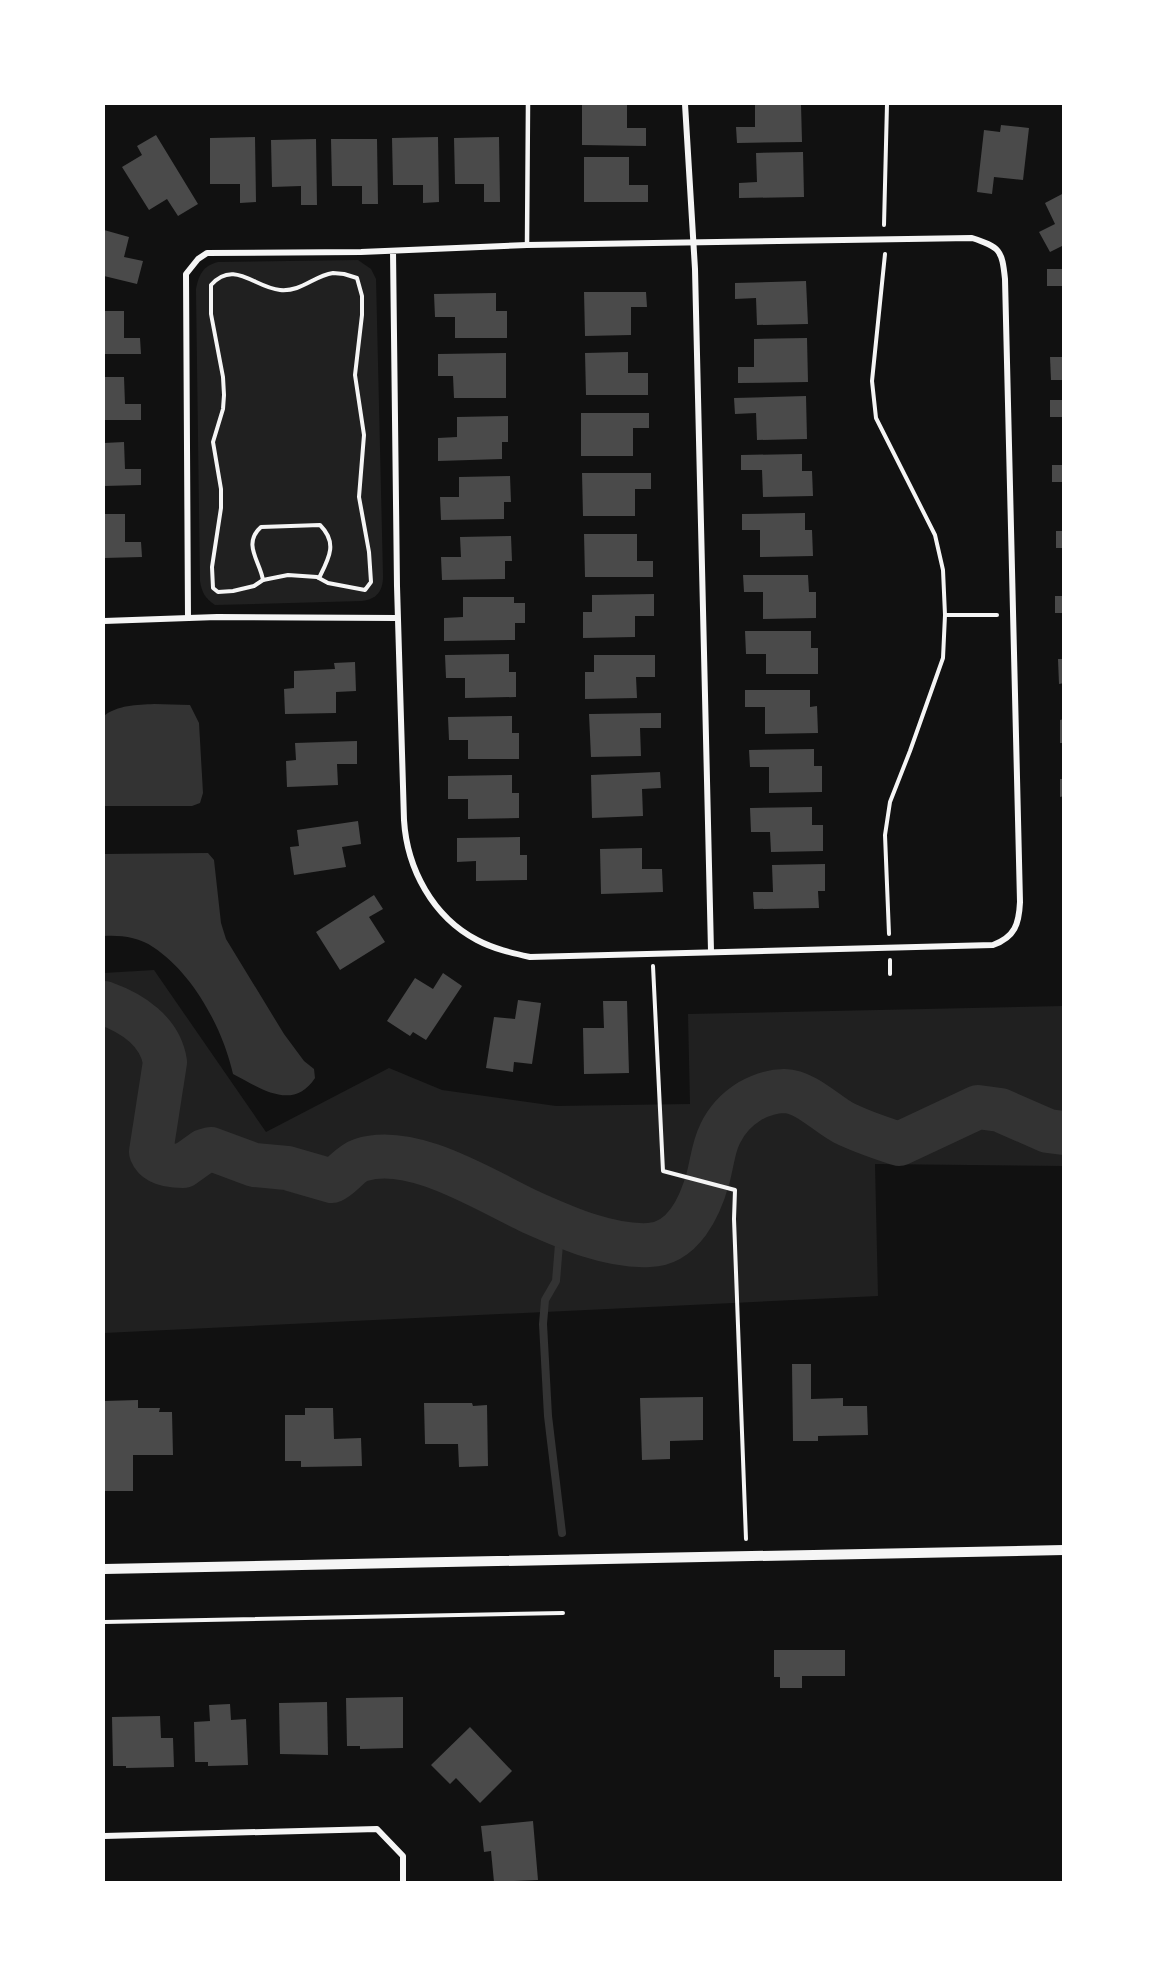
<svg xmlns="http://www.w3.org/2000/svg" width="1167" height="1986" viewBox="0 0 1167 1986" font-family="Helvetica,sans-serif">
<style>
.green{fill:#202020}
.water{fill:#333}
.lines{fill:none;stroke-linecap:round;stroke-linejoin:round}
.stream{stroke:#333;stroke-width:8}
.river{stroke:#333;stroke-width:44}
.building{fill:#4a4a4a}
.path{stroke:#f5f5f5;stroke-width:4}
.service{stroke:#f5f5f5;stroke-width:4.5}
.minor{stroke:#f5f5f5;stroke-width:6}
.tertiary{stroke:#f5f5f5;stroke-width:10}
</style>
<rect width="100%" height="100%" fill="#111"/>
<!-- green -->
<g class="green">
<path d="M358 260 371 269 376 279 383 576C383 591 377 599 362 601L215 605C205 598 202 593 200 581L196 289C199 274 203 266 218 262Z"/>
<polygon points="154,970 266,1132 389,1068 442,1090 556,1106 690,1104 688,1014 1063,1006 1063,1166 875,1164 878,1296 104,1333 104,973"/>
</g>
<!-- water -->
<g class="water">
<path d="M154 704 190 705 199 723 203 793 200 803 192 806H104V716C117 705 137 705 154 704Z"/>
<path d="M208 853 214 860 221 923 226 939 284 1034 304 1061 314 1069 315 1078C293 1112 260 1088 233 1074 223 1029 193 973 153 947 139 937 120 935 104 936V854Z"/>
</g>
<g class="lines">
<!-- stream -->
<polyline class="stream" points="562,1533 548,1416 543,1324 545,1300 556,1281 559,1244 563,1225"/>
<!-- river -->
<path class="river" d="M104 1003C132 1013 160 1031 165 1062L151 1152C156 1164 170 1166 183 1166L204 1151 211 1149 254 1165 287 1168 332 1181C343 1176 349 1164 361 1160 412 1143 486 1191 531 1212 567 1228 609 1247 649 1245 683 1244 700 1207 708 1178 712 1164 713 1148 720 1134 726 1121 737 1109 750 1101 761 1095 772 1091 784 1091 807 1092 825 1113 844 1123 862 1132 881 1138 899 1144L978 1107 1000 1110 1048 1131 1064 1133"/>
</g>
<!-- building -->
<g class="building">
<polygon points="582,104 627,104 627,128 646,128 646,146 582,145"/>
<polygon points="755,104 801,104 802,142 737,143 736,127 755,127"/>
<polygon points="1001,125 1029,128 1023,180 994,177 992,194 977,192 984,130 1000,132"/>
<polygon points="156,135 198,204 178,216 167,199 149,210 122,167 142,155 137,146"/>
<polygon points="255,137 256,202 240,203 240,184 210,184 210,138"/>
<polygon points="438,137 439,202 423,203 423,185 393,185 392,138"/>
<polygon points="499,137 500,202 484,202 484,184 455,184 454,138"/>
<polygon points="316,139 317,205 301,205 301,186 272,187 271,140"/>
<polygon points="331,139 377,139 378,204 362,204 362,186 332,186"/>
<polygon points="803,152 804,197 739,198 739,183 757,182 756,153"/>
<polygon points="584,157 629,157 629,185 648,185 648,202 584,202"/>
<polygon points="1064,193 1064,245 1050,252 1039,232 1055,224 1045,203"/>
<polygon points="104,230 129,237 124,257 143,261 137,284 104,276"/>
<rect x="1047" y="269" width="17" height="17"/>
<polygon points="806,281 808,324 757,325 756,298 735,299 735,283"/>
<polygon points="584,292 646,292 647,307 631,307 631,335 585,336"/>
<polygon points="496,293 496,311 507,311 507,338 455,338 455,317 435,317 434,294"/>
<polygon points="104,311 124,311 124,338 140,338 141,354 104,354"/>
<polygon points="807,338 808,382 738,383 738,367 754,367 754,339"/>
<polygon points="628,352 628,373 648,373 648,395 586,395 585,353"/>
<polygon points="506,353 506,398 454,398 453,376 438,376 438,354"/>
<polygon points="1050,357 1064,357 1064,380 1051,380"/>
<polygon points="104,377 124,377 125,404 141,404 141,420 104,420"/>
<polygon points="806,396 807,439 757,440 756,413 735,414 734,398"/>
<rect x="1050" y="400" width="14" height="17"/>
<polygon points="581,413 649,413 649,428 633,428 633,456 581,456"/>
<polygon points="508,416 508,442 502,442 502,459 438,461 438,438 457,437 457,417"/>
<polygon points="124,442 125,469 141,469 141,485 104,486 104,443"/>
<polygon points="802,454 802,471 812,471 813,496 763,497 762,470 741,470 741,455"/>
<rect x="1052" y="465" width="12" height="17"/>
<polygon points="582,473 651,473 651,489 635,489 635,516 583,516"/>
<polygon points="510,476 511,502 504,502 504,519 441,520 440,497 459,497 459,477"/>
<polygon points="805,513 805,530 812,530 813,556 760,557 760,530 742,530 742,514"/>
<polygon points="104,514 125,514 125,542 141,542 142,557 104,558"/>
<rect x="1056" y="531" width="8" height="17"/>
<polygon points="584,534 637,534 637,561 653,561 653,577 585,577"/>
<polygon points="511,536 512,561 505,561 505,579 442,580 441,557 461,557 460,537"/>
<polygon points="743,575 808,575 809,592 816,592 816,618 763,619 763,592 744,592"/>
<polygon points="654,594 654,616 635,616 635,637 583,638 583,612 592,612 592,595"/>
<rect x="1055" y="596" width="9" height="17"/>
<polygon points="463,597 514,597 514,603 525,603 525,623 515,623 515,640 444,641 444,618 463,617"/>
<polygon points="745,631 811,631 811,648 818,648 818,674 766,674 766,654 746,654"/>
<polygon points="509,654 509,672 516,672 516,697 465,698 465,678 446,678 445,655"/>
<polygon points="594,655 655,655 655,677 636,677 637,698 585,699 585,672 594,672"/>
<polygon points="1058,659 1064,659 1064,683 1059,684"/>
<polygon points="355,662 356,691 336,692 336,713 285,714 284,689 294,688 294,671 335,669 334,663"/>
<polygon points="745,690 810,690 810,707 817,706 818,733 765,734 765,707 745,707"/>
<polygon points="661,713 661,728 640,728 641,756 591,757 589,714"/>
<polygon points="512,716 512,733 519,733 519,759 468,759 468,740 449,740 448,717"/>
<polygon points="1064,719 1064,743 1060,743 1060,720"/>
<polygon points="357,741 357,764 337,764 338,785 287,787 286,761 296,760 295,743"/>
<polygon points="814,749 814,766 822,766 822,792 769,793 769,767 750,767 749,750"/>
<polygon points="660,772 661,788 642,789 643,816 592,818 591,775"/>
<polygon points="512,775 512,793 519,793 519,818 468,819 468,799 448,799 448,776"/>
<polygon points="1060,779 1064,779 1064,796 1060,797"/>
<polygon points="812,807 812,825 823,825 823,851 771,852 770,832 751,832 750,808"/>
<polygon points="358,821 361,844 342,847 346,867 294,875 290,847 299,846 297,830"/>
<polygon points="520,837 520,855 527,855 527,880 476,881 476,861 457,862 457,838"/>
<polygon points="642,848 642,869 662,869 663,892 601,894 600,849"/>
<polygon points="825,864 825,891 818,891 819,908 754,909 753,892 773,892 772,865"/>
<polygon points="374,895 383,909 369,917 385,942 340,970 316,932"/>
<polygon points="443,973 462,986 426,1040 413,1032 410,1036 387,1021 415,978 433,989"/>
<polygon points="518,1000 541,1003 532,1064 514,1062 513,1072 486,1068 494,1017 515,1019"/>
<polygon points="603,1001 627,1001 629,1073 584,1074 583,1028 604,1028"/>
<polygon points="792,1364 811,1364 811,1399 843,1398 843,1406 867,1406 868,1435 818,1436 818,1441 793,1441"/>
<polygon points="703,1397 703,1440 670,1441 670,1459 642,1460 640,1398"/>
<polygon points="138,1400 138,1408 160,1408 159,1412 172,1412 173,1455 133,1455 133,1491 104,1491 104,1401"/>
<polygon points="424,1403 472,1403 473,1406 487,1405 488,1466 459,1467 458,1444 425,1444"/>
<polygon points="305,1408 333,1408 334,1439 361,1438 362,1466 301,1467 301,1461 285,1461 285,1415 305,1415"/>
<polygon points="774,1650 845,1650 845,1676 802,1676 802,1688 780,1688 780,1677 774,1677"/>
<polygon points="403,1697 403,1748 360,1749 360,1746 347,1746 346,1698"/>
<polygon points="327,1702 328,1755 280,1754 279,1703"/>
<polygon points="230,1704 231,1720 246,1719 248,1765 208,1766 208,1762 195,1762 194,1722 210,1721 209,1705"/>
<polygon points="160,1716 161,1738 173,1738 174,1767 126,1768 126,1766 113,1766 112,1717"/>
<polygon points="470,1727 512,1771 480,1803 456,1778 450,1784 431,1765"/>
<polygon points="533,1821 538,1880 494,1882 491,1851 484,1852 481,1826"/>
</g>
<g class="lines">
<!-- path -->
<g class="path">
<polyline points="884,225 887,104"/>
<polyline points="885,254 872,381 876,418 935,535 943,570 945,615 943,658 910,751 890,802 885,835 889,934"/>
<path d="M333 273 344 274 357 278 362 296V315L355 375 364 435 359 497 369 552 371 582 365 590 328 583 317 577 288 575 263 580 254 586 233 591 218 592 213 588 212 567 221 508V489L213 442 223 409 224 395 223 377 211 314V285C234 259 255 288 280 290 302 292 313 276 333 273Z"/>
<path d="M263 580C260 561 242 544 261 527L320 525C338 543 329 558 319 578"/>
<polyline points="945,615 997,615"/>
<polyline points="890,960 890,974"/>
<polyline points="653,966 663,1171 735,1190 734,1219 746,1539"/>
<polyline points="104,1622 563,1613"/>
</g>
<!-- service -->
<polyline class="service" points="527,245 528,104"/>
<!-- minor -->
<g class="minor">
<polyline points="685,104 695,269 711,951"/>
<path d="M188 618 186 274 198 259 207 253 361 252 527 245 972 238C1000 247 1002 250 1005 279L1020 902C1019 924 1015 937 993 945L530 957C512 953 494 949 477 940 433 917 407 869 404 820L397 586 393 251"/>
<polyline points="104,621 217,617 397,618"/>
<polyline points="104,1836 377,1829 403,1856 403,1882"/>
</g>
<!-- tertiary -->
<path class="tertiary" d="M104 1569C424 1563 743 1555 1064 1550"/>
</g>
<!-- border -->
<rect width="1167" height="1986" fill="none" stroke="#ffffff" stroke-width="210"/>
</svg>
